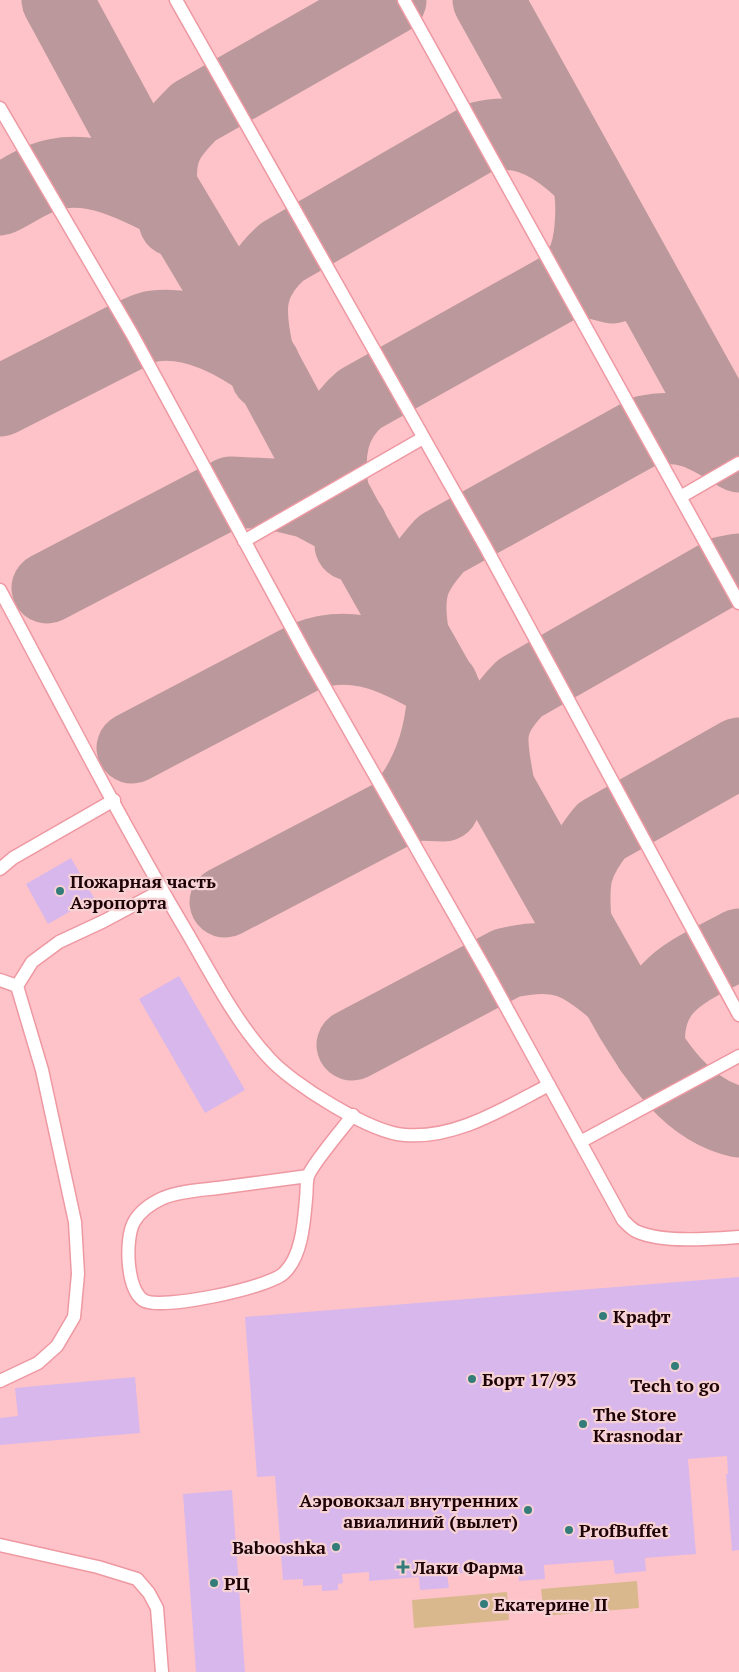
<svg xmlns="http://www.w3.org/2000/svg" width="739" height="1672" viewBox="0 0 739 1672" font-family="'PT Serif',serif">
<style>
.built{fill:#fec3c8}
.green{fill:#dab88e}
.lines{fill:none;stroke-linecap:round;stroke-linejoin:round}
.taxiway{stroke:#ba989b;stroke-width:71}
.building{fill:#d8b7ec}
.lane-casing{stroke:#ee98a2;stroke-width:15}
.lane{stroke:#fff;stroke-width:12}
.poi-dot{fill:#347c7a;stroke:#f7d2d5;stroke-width:2}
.labels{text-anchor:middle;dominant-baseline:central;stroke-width:4.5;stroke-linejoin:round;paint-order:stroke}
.poi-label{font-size:18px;font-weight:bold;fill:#1d0206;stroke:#f7d2d5;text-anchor:start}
</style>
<rect width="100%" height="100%" fill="#f7d2d5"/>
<!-- built -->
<rect class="built" x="0" y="0" width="739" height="1672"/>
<!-- green -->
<g class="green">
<polygon points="637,1581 639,1608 544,1616 541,1589"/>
<polygon points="507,1592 509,1620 414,1628 412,1600"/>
</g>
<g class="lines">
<!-- taxiway -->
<g class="taxiway">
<path d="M57 0 122 120 229 299 348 520 630 1019C656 1061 687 1111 739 1122"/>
<polyline points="488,0 739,452"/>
<path d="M162 187C159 150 169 137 194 112L391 0"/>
<path d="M0 200C17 192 37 177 56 174 98 166 137 188 173 206L174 221"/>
<path d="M258 353C249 310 247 283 282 252L481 137C516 128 546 141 572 164 576 168 583 173 586 177 594 195 591 239 584 257 580 268 571 276 564 285"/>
<path d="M0 401 132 334C139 331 146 327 154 326 194 321 233 342 265 365L266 375"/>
<path d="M333 489C328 454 332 422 360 399L564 285 593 283 613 288"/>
<polyline points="47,588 231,492 272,494 309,503 352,526 350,545"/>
<path d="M413 632C407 590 413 575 441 544L645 431C685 422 707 437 739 457"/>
<path d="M132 748 307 656C356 637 401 661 443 686 442 734 429 776 397 812"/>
<path d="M499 785C491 740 485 723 520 688L723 572 739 569"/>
<polyline points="225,902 397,812 417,805 444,806"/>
<path d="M576 922C573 880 574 865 601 831L739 753"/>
<path d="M352 1045 507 963C559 951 579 962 617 995"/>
<path d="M650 1051C644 984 690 971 739 944"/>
</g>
</g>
<!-- building -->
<g class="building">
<polygon points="71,858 94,898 48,924 26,884"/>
<polygon points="179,976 245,1090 205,1113 139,999"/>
<polygon points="739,1277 739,1550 732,1551 726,1474 728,1474 727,1456 688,1459 696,1554 645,1558 646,1571 615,1574 613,1560 544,1565 545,1579 519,1581 518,1569 447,1574 449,1588 420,1590 419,1577 369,1581 369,1572 342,1574 343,1583 338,1584 338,1590 322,1591 322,1585 303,1586 303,1579 283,1580 275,1476 257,1477 245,1317"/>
<polygon points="135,1377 140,1433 0,1445 0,1418 18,1416 15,1388"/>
<polygon points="232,1490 245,1672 196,1672 183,1494"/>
</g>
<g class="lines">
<!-- lane casing -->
<g class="lane-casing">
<g id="lane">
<polyline points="176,0 485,546 739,1015"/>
<polyline points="404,0 739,603"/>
<path d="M0 108 132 334 307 656 488 974 623 1220C627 1224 632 1230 638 1232 664 1243 711 1239 739 1237"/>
<polyline points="682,496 739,463"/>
<polyline points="244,541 423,438"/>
<path d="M0 590C61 703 119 818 185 929 211 973 234 1020 269 1058 292 1084 371 1133 405 1135 457 1139 504 1108 549 1085"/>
<polyline points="0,869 13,858 114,800"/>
<polyline points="0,980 17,986 42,1070 75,1222 78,1274 74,1317 57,1346 38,1363 0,1381"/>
<polyline points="17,986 32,962 59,942 104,921 162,890"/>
<polyline points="582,1141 739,1056"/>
<path d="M308 1176C278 1180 248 1184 218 1188 200 1190 180 1191 163 1198 152 1203 140 1211 134 1222 125 1238 126 1288 143 1300 159 1311 269 1288 284 1273 302 1256 304 1222 306 1199 307 1192 306 1183 308 1176 313 1163 343 1128 353 1115"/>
<polyline points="0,1545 98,1567 137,1579 149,1593 157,1608 162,1672"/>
</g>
</g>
<!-- lane -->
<use href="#lane" class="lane"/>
</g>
<!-- markers -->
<g class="poi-dot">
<circle cx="60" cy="891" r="5"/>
<circle cx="603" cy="1316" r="5"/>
<circle cx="675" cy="1366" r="5"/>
<circle cx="472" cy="1379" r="5"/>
<circle cx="583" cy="1424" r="5"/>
<circle cx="528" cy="1510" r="5"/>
<circle cx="569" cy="1530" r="5"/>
<circle cx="336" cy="1547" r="5"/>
<path d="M400.5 1559.5h5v5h5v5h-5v5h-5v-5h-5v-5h5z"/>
<circle cx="214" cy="1583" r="5"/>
<circle cx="484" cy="1604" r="5"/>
</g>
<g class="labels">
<!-- poi labels -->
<g class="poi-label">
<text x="70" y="881">Пожарная часть<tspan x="70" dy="21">Аэропорта</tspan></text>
<text x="613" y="1316">Крафт</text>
<text x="482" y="1379">Борт 17/93</text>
<text x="675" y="1385" text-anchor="middle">Tech to go</text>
<text x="593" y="1414">The Store<tspan x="593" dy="21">Krasnodar</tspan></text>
<text x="518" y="1500" text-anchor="end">Аэровокзал внутренних<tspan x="518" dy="21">авиалиний (вылет)</tspan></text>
<text x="579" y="1530">ProfBuffet</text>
<text x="326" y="1547" text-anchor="end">Babooshka</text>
<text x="413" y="1567">Лаки Фарма</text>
<text x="224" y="1583">РЦ</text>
<text x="494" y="1604">Екатерине II</text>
</g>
</g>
</svg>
